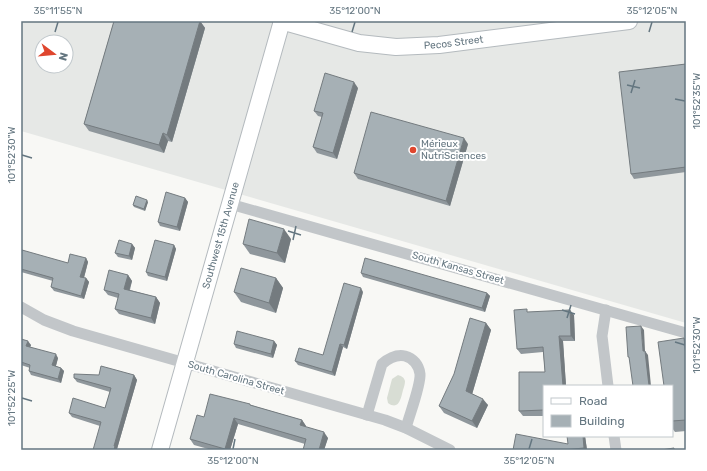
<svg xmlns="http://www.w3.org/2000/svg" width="707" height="471" viewBox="0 0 707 471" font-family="Rubik,sans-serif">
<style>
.built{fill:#e6e8e6;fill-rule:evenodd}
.green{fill:#d8ddd4}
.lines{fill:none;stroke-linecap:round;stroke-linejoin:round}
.secondary-casing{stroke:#b4babe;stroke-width:18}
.street{stroke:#c2c6c9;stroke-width:11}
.secondary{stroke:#fff;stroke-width:16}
.wall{fill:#8f979c}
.shaded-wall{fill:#747b7f}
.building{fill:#a6b0b5;stroke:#747b7f}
.ticks{fill:none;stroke:#647680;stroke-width:1.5}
.poi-dot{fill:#df462e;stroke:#fff;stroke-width:1.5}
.labels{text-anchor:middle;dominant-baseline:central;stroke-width:4;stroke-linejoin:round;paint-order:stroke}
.street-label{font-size:10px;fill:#647680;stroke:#fff}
.poi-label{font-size:10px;fill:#647680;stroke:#fff;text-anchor:start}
.neatline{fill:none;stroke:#647680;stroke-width:1.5}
.ticks-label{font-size:10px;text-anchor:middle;fill:#647680}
</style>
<rect width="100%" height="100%" fill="#f8f8f5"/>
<!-- built -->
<path class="built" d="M21 21H686V323L21 131ZM42 42H66V66H42Z"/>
<!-- green -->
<path class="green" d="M398 375C401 376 404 377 405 381 405 384 404 387 403 390 401 398 399 411 388 403L387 398 392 379Z"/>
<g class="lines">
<!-- secondary casing -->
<g class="secondary-casing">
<g id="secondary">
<path id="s1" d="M281 21 359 43 396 47 439 45 629 21"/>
<path id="s2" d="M160 450 282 21"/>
</g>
</g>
<!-- street -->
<g class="street">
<polyline points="230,204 686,333"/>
<polyline points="21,307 44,320 73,331 385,420 406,428 450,450"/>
<polyline points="606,310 602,336 608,386"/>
<path d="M367 415 382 364C389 358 396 354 405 356 413 358 419 365 420 374 421 385 409 416 406 428"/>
<polyline points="614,436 616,450"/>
</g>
<!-- secondary -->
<use href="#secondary" class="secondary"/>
</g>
<!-- wall -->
<g class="wall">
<polygon points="114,21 200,21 205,28 172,142 168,141 164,153 89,131 84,124"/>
<polygon points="686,64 686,172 634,179 631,174"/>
<polygon points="358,88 337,159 317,153 313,147 322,117 318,116 314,111"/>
<polygon points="468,144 450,206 358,179 354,173"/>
<polygon points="185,198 188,202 180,231 160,226 158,222"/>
<polygon points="148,202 145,211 134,207 133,205"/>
<polygon points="291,239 285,263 250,254 243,244"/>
<polygon points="132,244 135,248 132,260 118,257 115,253"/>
<polygon points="174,245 176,249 167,281 148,276 146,272"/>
<polygon points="21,254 68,263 86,258 88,262 84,278 86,278 89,282 84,299 54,291 51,287 53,281 21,272"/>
<polygon points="361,273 487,293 490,296 485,312 363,277"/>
<polygon points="128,275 132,281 130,290 156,297 160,303 155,324 119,314 115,309 118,298 108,295 104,290"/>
<polygon points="276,278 283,288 276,313 241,302 234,292"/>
<polygon points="363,292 347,349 343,347 335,376 298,365 295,361 323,355"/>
<polygon points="529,312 574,315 575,341 563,341 566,386 544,386 544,416 523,416 519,411 545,372 543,352 521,354 517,349"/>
<polygon points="486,323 491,330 472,394 488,405 477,428 444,413 439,406"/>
<polygon points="684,338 686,341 686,431 675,432 672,428 672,386"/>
<polygon points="21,339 31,345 30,347 58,358 56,366 61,368 64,371 61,383 31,375 29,371 30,368 21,365"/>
<polygon points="274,341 277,345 273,358 236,348 234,344"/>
<polygon points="99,375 134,375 137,380 117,449 100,426 72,417 69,413 105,408 110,392 77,382 74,378"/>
<polygon points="251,405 302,420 306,426 305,427 328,438 324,450 303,450 305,444 238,424 230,450 212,450 194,445 190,439 204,417"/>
<polygon points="585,436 587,450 513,450 568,444"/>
</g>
<!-- shaded-wall -->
<g class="shaded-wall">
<polygon points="200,21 205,28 172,142 167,135"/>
<polygon points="354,82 358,88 337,159 333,153"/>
<polygon points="163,133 168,141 164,153 159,145"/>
<polygon points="464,138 468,144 450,206 446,201"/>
<polygon points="185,198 188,202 180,231 177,227"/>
<polygon points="147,200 148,202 145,211 144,209"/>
<polygon points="284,229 291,239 285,263 277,253"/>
<polygon points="132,244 135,248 132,260 129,256"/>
<polygon points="174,245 176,249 167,281 165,277"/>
<polygon points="86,258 88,262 83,281 80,277"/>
<polygon points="128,275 132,281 128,294 124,289"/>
<polygon points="86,278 89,282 84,299 81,296"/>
<polygon points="276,278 283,288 276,313 269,303"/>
<polygon points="361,288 363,292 347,349 344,345"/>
<polygon points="487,293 490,296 485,312 482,308"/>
<polygon points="156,297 160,303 155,324 151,318"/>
<polygon points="570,310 574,315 575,341 571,336"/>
<polygon points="486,323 491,330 471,398 466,391"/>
<polygon points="641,326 644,330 645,351 648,355 651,386 649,386 643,351"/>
<polygon points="559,336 563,341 566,386 563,386"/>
<polygon points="684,338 686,341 686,356"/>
<polygon points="28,341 31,345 29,350 26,346"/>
<polygon points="274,341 277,345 273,358 271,354"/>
<polygon points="340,344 343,347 335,376 332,372"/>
<polygon points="56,354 58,358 55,369 52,365"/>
<polygon points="61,368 64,371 61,383 58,379"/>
<polygon points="134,375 137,380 117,449 118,450 114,450 114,446"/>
<polygon points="483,399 488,405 477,428 472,421"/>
<polygon points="234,418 238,424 230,450 225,450 225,449"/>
<polygon points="302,420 306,426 304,431 300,425"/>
<polygon points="324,432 328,438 324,450 319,450"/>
<polygon points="583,436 585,436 587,450 585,450 584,448"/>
</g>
<!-- building -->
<g class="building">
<polygon points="114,21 200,21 167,135 163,133 159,145 84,124"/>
<polygon points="686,64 686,167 631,174 619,72"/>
<polygon points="325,73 354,82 333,153 313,147 323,113 314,111"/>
<polygon points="371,112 464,138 446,201 354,173"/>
<polygon points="166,192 185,198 177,227 158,222"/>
<polygon points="136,196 147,200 144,209 133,205"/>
<polygon points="249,219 284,229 277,253 243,244"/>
<polygon points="119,240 132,244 129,256 115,253"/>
<polygon points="155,240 174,245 165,277 146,272"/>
<polygon points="22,250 68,263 70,254 86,258 80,277 86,278 81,296 51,287 53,278 21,269 21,254"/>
<polygon points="365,258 487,293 482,308 361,273"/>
<polygon points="241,268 276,278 269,303 234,292"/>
<polygon points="109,270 128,275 124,289 156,297 151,318 115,309 119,294 104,290"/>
<polygon points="344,283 361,288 344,345 340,344 332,372 295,361 299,348 323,355"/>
<polygon points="527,309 527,312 570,310 571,336 559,336 563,386 544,386 544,410 519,411 519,372 545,372 543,347 517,349 514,310"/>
<polygon points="470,318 486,323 466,391 483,399 472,421 439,406 454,374"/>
<polygon points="641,326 643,351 645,351 649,386 633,386 629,357 628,357 626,327"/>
<polygon points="237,331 274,341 271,354 234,344"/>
<polygon points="684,338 686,356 686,420 672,421 672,386 664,386 658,342"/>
<polygon points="21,339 28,341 26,346 56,354 52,365 61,368 58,379 29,371 30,365 21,362"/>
<polygon points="101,366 134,375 114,446 115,446 114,450 93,450 101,422 69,413 73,398 105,408 111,388 74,378 74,374 99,375"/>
<polygon points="210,394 250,404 250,405 302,420 300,425 324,432 319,450 303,450 306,439 234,418 225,449 190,439 197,415 204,417"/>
<polygon points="516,434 568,444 567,436 583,436 584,448 563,450 513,450"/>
<polygon points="674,448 674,450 661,450"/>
</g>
<!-- ticks -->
<path class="ticks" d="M55 32 58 22M352 32 355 22M649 32 652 22M627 85 640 88M631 93 635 80M675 99 685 101M22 155 32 158M288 231 301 235M293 240 296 226M562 310 575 314M567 318 571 305M675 342 685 345M22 398 32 401M233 449 235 439M529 449 532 439"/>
<!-- markers -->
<circle class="poi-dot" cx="413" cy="150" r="4"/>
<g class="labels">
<!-- street labels -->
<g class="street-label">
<text stroke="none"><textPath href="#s1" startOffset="176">Pecos Street</textPath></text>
<text stroke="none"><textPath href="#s2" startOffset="223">Southwest 15th Avenue</textPath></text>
<text transform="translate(458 268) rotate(16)">South Kansas Street</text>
<text transform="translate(236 378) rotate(16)">South Carolina Street</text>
</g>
<!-- poi labels -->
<g class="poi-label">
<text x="421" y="144">Mérieux<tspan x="421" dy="12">NutriSciences</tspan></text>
</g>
</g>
<!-- border -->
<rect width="707" height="471" fill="none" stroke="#ffffff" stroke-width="44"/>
<!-- legend -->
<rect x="543" y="385" width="130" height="52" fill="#ffffff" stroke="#c1c8cc"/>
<rect x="551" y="398" width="20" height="6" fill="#ffffff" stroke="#c1c8cc"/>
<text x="579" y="405" font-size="12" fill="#647680">Road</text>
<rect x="551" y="415" width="20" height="12" fill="#a6b0b5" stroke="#c1c8cc"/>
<text x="579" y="425" font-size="12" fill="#647680">Building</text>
<!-- north arrow -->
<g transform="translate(54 54) rotate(106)"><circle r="19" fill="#ffffff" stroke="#c1c8cc"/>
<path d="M0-3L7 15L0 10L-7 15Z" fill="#df462e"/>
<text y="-6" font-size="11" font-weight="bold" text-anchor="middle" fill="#647680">N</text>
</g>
<rect x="22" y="22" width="663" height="427" class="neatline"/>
<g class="ticks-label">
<text x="58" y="14">35°11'55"N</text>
<text x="355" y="14">35°12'00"N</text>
<text x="652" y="14">35°12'05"N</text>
<text transform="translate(696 101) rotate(-90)" y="4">101°52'35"W</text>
<text transform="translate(11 155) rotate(-90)" y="4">101°52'30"W</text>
<text transform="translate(696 345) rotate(-90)" y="4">101°52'30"W</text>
<text transform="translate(11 398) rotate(-90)" y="4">101°52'25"W</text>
<text x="233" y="464">35°12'00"N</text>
<text x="529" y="464">35°12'05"N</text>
</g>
</svg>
